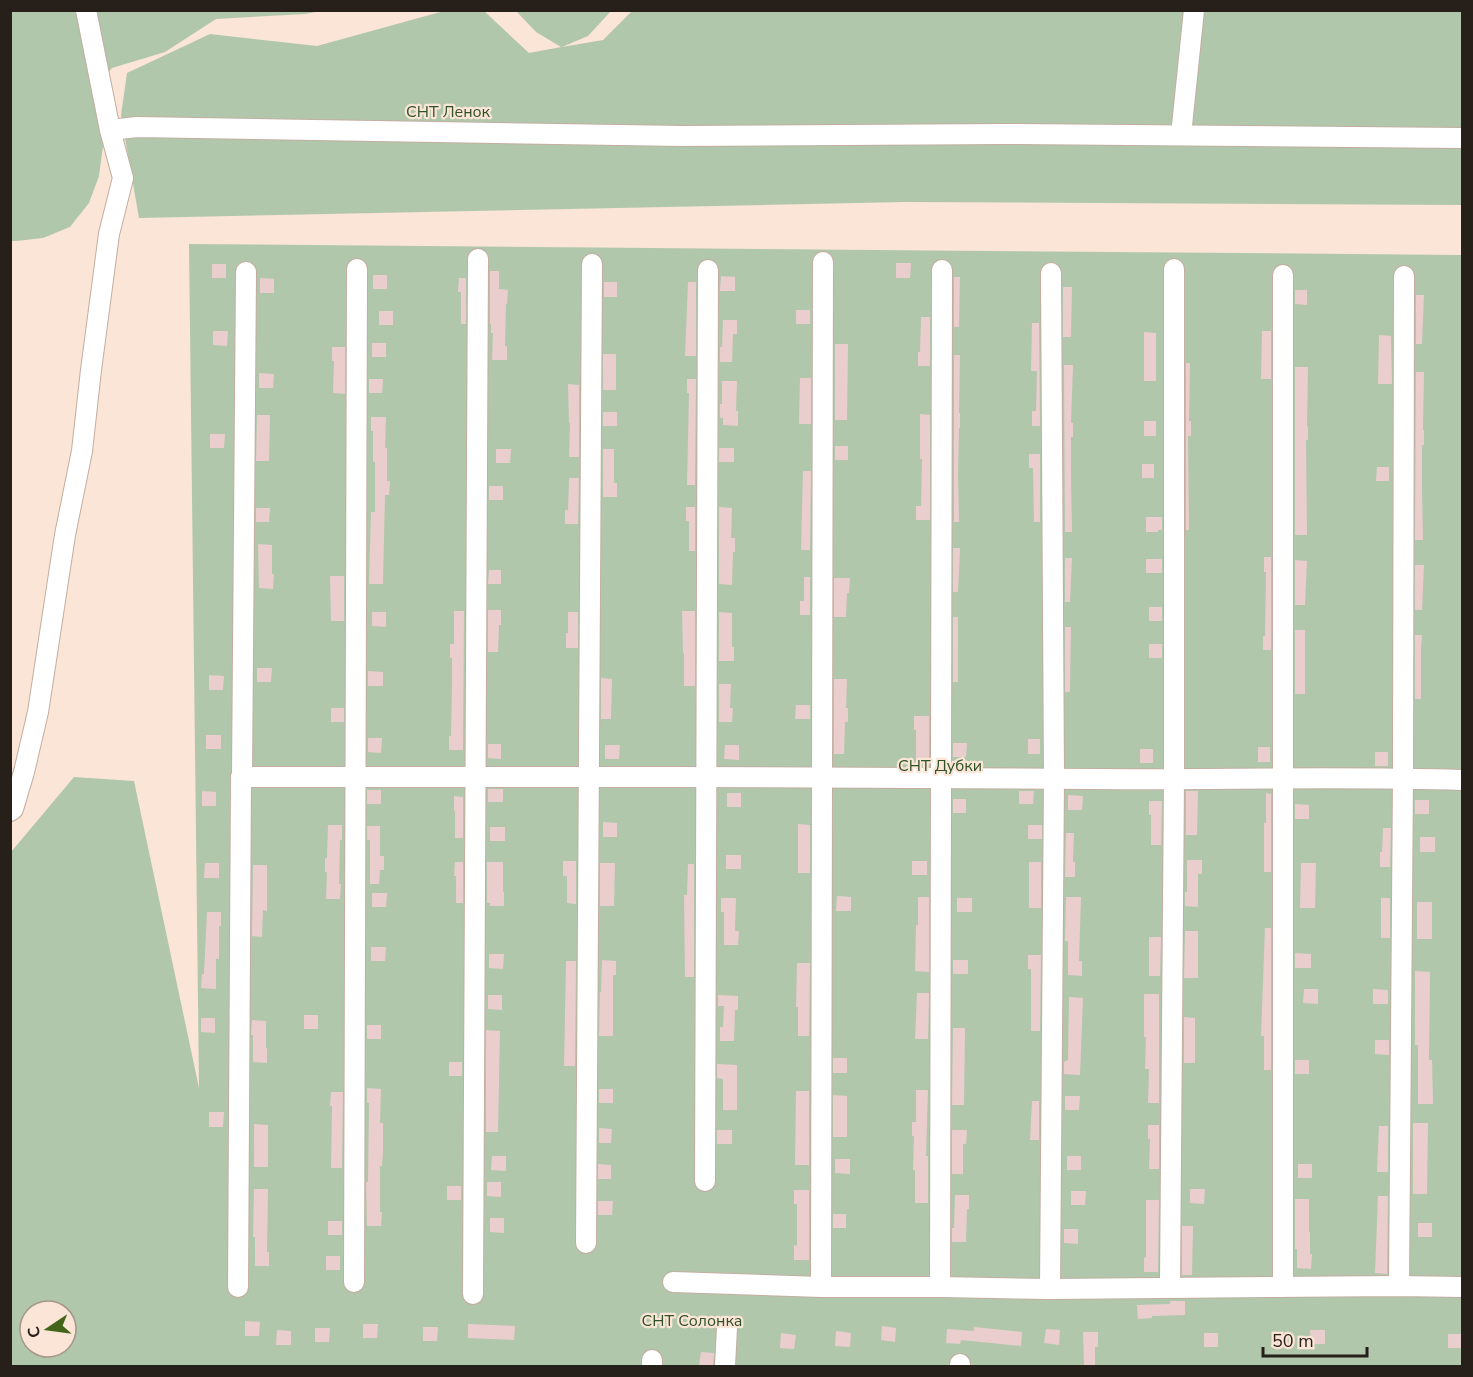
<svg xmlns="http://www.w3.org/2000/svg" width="1473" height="1377" viewBox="0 0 1473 1377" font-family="'Nunito Sans',sans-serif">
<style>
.green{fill:#b1c7ac;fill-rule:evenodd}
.building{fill:#e9cecd}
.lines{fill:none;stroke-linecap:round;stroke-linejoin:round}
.minor-casing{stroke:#c3aea1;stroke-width:22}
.minor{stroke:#fff;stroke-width:20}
.labels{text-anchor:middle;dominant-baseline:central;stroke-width:4.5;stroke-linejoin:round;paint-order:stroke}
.park-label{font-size:16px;fill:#2f5227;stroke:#fbe5d7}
</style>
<rect width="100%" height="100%" fill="#fbe5d7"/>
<!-- green -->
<g class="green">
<polygon points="633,10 1462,11 1462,205 904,202 139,218 121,115 127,73 210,34 317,46 444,11 484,11 529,53 561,47 536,32 516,11 611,11 588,36 562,47 603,40"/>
<polygon points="10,11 322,11 305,14 216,19 165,52 112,68 94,90 103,146 99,176 89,203 70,227 43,238 16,241 10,241"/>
<path d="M189 244 1462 255V1366H11V852L74 777 134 781 199 1088ZM30 1311H66V1347H30Z"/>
</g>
<!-- building -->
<g class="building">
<polygon points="896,263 911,263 910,278 896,278"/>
<rect x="212" y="264" width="14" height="14"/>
<polygon points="490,271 499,271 499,289 508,290 507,304 506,304 505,346 507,346 507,360 492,360 493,333 491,333 491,324 490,324"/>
<rect x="373" y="275" width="14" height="14"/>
<polygon points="721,276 735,277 735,291 720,291"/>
<polygon points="954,277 960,277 959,327 954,327"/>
<polygon points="260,278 274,279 274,293 260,293"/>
<polygon points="459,278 466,278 466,324 461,324 461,292 458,292"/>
<rect x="604" y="282" width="13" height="15"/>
<polygon points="688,282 696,282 696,356 685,356"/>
<polygon points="1063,287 1072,287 1071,337 1063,337"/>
<polygon points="1295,290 1307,290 1307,305 1295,304"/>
<polygon points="1416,295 1424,295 1422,344 1416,344"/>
<rect x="796" y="310" width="14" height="14"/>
<rect x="379" y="311" width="14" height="14"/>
<polygon points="921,317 930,317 930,366 918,366 918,352 920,352"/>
<polygon points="723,320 737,320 737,334 733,334 732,362 720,362 720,347 722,347"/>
<polygon points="1032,323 1039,323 1040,426 1032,426 1032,411 1036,411 1037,371 1031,371"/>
<polygon points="213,331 228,331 227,346 213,345"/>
<polygon points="1262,331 1271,331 1271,379 1261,379"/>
<polygon points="1144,332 1156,333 1156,381 1144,381"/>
<polygon points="1379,335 1391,336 1392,384 1378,384"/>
<rect x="372" y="343" width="14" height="14"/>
<polygon points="835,344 848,344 847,420 835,420"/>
<polygon points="332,347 345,347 345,394 333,393 334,361 332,361"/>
<rect x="603" y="354" width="13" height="36"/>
<polygon points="954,355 960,355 959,413 960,413 960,428 959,428 958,474 959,522 954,522"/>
<polygon points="1186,363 1190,363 1189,421 1191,421 1191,436 1188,436 1189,530 1186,530"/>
<polygon points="1064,365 1073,365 1071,423 1073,423 1073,437 1071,437 1071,483 1072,532 1065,532"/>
<polygon points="1295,367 1308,367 1307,426 1308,426 1308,440 1306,440 1307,535 1295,535"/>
<polygon points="1416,372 1424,372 1423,430 1424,430 1424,445 1422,445 1422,491 1423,540 1415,540"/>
<polygon points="259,373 274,374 273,388 259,388"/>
<polygon points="800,378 811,378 811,424 799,424"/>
<polygon points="369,379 383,379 382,393 369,393"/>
<polygon points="687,379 696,379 695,485 687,485 689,393 687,393"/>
<polygon points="722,381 737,381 736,411 738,411 738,426 723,425 723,418 720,418 720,404 722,404"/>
<polygon points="568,384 579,385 579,457 569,457 570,423 569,423"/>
<rect x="603" y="412" width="14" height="14"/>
<polygon points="920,414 930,415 930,520 916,520 916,506 921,506 922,459 920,459"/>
<polygon points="257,415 270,415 269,461 256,461"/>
<polygon points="371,417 386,417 385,448 387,448 387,481 390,481 389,495 385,495 383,584 369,584 371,512 375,512 375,462 373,462 373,431 371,431"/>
<rect x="1144" y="421" width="12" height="15"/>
<polygon points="210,434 225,434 224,448 210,448"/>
<rect x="835" y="446" width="13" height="14"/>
<rect x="719" y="448" width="15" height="14"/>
<polygon points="496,449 511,449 510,463 496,463"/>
<polygon points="603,449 614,449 614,483 617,483 617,497 603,497"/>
<polygon points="1029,454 1040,454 1040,522 1034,522 1033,468 1029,468"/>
<rect x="1142" y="464" width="12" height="14"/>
<polygon points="1377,467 1389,467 1389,481 1376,481"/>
<polygon points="803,471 811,471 810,550 801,550"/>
<polygon points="569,478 579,478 578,524 565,524 565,510 568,510"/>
<rect x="489" y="486" width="14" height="14"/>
<polygon points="686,507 695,507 695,551 689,551 689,521 686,521"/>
<polygon points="719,507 732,508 731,538 735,538 735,552 733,552 732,585 719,584"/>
<polygon points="256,508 270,508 269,522 256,522"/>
<polygon points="1146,517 1162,517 1162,530 1158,530 1158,532 1146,532"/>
<polygon points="258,544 272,545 272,574 274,574 273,589 259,588"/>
<polygon points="953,548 960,548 958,592 953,592"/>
<polygon points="1264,557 1271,557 1271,650 1263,650 1263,636 1265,636 1266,572 1264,572"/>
<polygon points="1065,558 1072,558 1070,602 1065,602"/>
<rect x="1146" y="559" width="16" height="14"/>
<polygon points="1295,560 1307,561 1305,605 1295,605"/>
<polygon points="1415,565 1424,565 1422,610 1415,610"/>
<polygon points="489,570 501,570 501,584 488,584"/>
<polygon points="330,576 344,576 344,621 331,621"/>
<polygon points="804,577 810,577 810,615 800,615 800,601 804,601"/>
<polygon points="834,578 850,578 849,593 847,593 846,617 834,617"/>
<rect x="1149" y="607" width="13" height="14"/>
<polygon points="488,610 501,610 501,625 499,625 498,652 488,652"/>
<polygon points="454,611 464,611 463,750 449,750 449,736 451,736 452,686 452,658 450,658 450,644 454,644"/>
<polygon points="682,611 695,611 695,686 684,686 684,653 683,653"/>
<polygon points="372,612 386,612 386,627 372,626"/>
<polygon points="568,612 578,612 578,648 566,648 566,633 568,633"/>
<polygon points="719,612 732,613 732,647 734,647 734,661 719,661"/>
<rect x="953" y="617" width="5" height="65"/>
<polygon points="1065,627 1071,627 1070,692 1065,692"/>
<rect x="1295" y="630" width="10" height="64"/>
<polygon points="1415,635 1422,635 1421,649 1421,699 1415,699"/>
<rect x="1149" y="644" width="13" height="14"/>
<polygon points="257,668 272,668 271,682 257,682"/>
<polygon points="368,671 383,672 383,686 368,686"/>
<polygon points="209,675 224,676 223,690 209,690"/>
<polygon points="601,678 612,679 611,719 601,719"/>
<polygon points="834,679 847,679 846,708 848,708 848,722 845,722 844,754 834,754"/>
<polygon points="719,684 731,684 730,708 733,708 732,722 719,722"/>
<polygon points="796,705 810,705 810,719 795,719"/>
<rect x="331" y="708" width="13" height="14"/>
<polygon points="914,716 929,716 929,763 916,763 916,730 914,730"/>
<rect x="206" y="735" width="15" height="14"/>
<polygon points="368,738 382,738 381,753 368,752"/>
<rect x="1028" y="739" width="12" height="15"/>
<polygon points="953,743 967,743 966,757 953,757"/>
<polygon points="488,744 501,744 501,759 488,758"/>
<polygon points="605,745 620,745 619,759 605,759"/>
<polygon points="725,745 739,745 739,760 724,759"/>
<rect x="1258" y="747" width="12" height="15"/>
<rect x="1140" y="749" width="13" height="14"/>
<rect x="1375" y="752" width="13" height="14"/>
<rect x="488" y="789" width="15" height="13"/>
<rect x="367" y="790" width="14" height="14"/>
<polygon points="202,791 216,792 216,806 202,806"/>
<polygon points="1019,791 1034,791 1033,804 1019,804"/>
<polygon points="1186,791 1198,791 1197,835 1186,835"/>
<rect x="727" y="793" width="14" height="14"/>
<polygon points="1266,793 1271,794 1271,872 1264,872 1264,823 1266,823"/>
<polygon points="1068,795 1083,796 1082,810 1068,810"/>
<polygon points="454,796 463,797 463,838 455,838 455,811 454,811"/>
<rect x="953" y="799" width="13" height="14"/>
<rect x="1415" y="800" width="14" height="14"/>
<polygon points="1149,801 1162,801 1161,845 1151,845 1151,815 1149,815"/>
<polygon points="1295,804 1309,805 1309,819 1295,819"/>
<polygon points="603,822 617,823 617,837 603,837"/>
<polygon points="798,824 810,825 810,873 798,873"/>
<polygon points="328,825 342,825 342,840 340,840 339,884 341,884 340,899 326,899 327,872 325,872 325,858 327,858"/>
<rect x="1028" y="825" width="14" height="14"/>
<polygon points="367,826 380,826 380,856 384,856 384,870 380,870 379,884 370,884 370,840 367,840"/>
<rect x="490" y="827" width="15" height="14"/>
<polygon points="1383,828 1391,828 1390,867 1380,867 1380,852 1382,852"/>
<polygon points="1066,833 1074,833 1073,862 1075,862 1075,877 1065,877"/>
<rect x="1420" y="837" width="15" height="15"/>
<rect x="726" y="855" width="15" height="14"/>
<polygon points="1187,860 1202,860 1202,874 1198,874 1198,907 1185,906 1185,892 1187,892"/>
<polygon points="563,861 576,861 576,904 567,903 567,876 563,876"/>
<rect x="912" y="861" width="15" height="14"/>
<polygon points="455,862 463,862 463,903 456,903 456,876 454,876"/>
<polygon points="487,862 503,862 503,892 504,892 504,906 490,906 490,903 487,903"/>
<rect x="1029" y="862" width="12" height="46"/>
<polygon points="205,863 219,863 219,878 204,878"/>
<polygon points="600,863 615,863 614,906 600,906"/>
<polygon points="1301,863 1316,863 1315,908 1300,908"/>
<polygon points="688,864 694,864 694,977 685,977 684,895 687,895"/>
<polygon points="253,865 267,865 267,911 263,910 262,937 252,936"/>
<polygon points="372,893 387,893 386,907 372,907"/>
<polygon points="837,896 851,897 851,911 836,911"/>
<polygon points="918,897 929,897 929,972 915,971 916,925 918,925"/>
<polygon points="1066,897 1081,897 1079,961 1082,961 1082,976 1068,975 1068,941 1065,941"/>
<polygon points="721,898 736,898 735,931 739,931 738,945 724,945 724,912 721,912"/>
<rect x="957" y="898" width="15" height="14"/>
<rect x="1381" y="898" width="9" height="40"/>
<rect x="1417" y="902" width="15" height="37"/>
<polygon points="207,912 221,912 221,926 219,926 219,959 216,959 216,989 201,988 202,974 204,974"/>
<polygon points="1265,928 1271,928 1271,1070 1264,1070 1264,1036 1261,1036"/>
<polygon points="1185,931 1198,931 1198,978 1184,978"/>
<polygon points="1149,937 1161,937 1160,976 1149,976"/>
<polygon points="371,947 386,947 385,961 371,961"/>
<polygon points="1295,953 1311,954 1311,968 1295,968"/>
<polygon points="489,954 504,954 503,969 489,968"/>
<polygon points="1028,955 1041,955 1040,1031 1031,1031 1031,969 1028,969"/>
<polygon points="602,960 616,961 616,975 613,975 613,1036 599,1036 600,992 601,992"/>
<rect x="953" y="960" width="15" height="14"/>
<polygon points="566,961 576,961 575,1066 564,1066"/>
<polygon points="797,963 810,963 809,1036 798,1036 798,1007 796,1007"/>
<polygon points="1415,971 1430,972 1429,1060 1432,1060 1433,1104 1418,1104 1418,1045 1415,1045"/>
<polygon points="1304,989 1318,989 1318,1004 1303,1003"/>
<polygon points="1373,989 1388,990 1388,1004 1373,1004"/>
<polygon points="917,993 929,993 928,1039 915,1039"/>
<polygon points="1144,994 1159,994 1159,1103 1148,1103 1149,1069 1145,1069 1146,1037 1144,1037"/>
<polygon points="488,995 502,995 502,1010 488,1009"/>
<polygon points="718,995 738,996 738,1010 735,1010 734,1041 720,1041 720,1027 723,1027 724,1006 718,1006"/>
<polygon points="1069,997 1083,998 1080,1075 1064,1074 1064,1062 1068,1060"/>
<rect x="304" y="1015" width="14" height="14"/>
<polygon points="1184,1017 1195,1018 1195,1063 1184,1063"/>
<polygon points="201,1018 215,1018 215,1033 201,1032"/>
<polygon points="252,1020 266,1021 266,1048 267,1048 267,1063 253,1062 253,1035 251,1035"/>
<rect x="367" y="1025" width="14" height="14"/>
<polygon points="953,1028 965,1028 964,1105 952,1105"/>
<polygon points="486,1030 500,1031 498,1132 486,1132"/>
<polygon points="1375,1040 1389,1040 1389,1055 1375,1054"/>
<rect x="833" y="1058" width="14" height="15"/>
<rect x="1295" y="1060" width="14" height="14"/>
<rect x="449" y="1062" width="13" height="14"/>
<polygon points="717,1064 737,1065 737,1110 723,1110 723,1079 717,1078"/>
<polygon points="367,1088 381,1089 380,1123 383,1123 383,1151 382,1166 380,1166 380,1212 382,1212 381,1226 367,1226 366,1182 368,1182 369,1103 367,1103"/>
<rect x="599" y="1089" width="14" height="14"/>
<polygon points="916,1090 928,1090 926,1156 928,1156 928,1203 915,1203 915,1170 913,1170 914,1136 912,1136 912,1122 916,1122"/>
<polygon points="796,1091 809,1091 809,1165 795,1165"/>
<polygon points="331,1092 343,1092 342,1168 331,1168 332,1106 330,1106"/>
<polygon points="833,1095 847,1096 847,1137 833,1137"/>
<polygon points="1065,1096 1080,1096 1079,1110 1065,1110"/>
<polygon points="1032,1101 1039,1101 1039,1140 1030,1140"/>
<polygon points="209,1112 224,1112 223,1127 209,1127"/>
<polygon points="1413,1123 1428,1123 1427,1194 1413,1194"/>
<polygon points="254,1124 268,1125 268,1167 254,1167"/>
<polygon points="1148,1125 1159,1125 1159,1169 1149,1169 1150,1139 1148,1139"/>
<polygon points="1379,1126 1388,1126 1388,1172 1377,1172"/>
<polygon points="599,1128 612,1129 611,1143 599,1143"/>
<rect x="717" y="1130" width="15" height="14"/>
<polygon points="952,1130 967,1130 966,1144 963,1144 963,1174 952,1174"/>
<polygon points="492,1156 506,1156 506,1171 491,1170"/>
<rect x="1067" y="1156" width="14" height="14"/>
<polygon points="835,1159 850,1159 850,1174 835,1173"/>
<polygon points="598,1164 611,1165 611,1179 598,1179"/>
<rect x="1298" y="1164" width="14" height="14"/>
<polygon points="487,1182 501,1182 501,1197 487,1196"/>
<rect x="447" y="1186" width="14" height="14"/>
<polygon points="254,1189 268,1189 267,1252 269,1252 269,1266 255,1266 255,1237 253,1237"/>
<polygon points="1190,1189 1205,1189 1204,1204 1190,1203"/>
<polygon points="794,1190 809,1190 809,1260 794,1260 794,1245 797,1246 797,1204 794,1204"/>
<polygon points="1071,1191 1086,1191 1085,1205 1071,1205"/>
<polygon points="955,1195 969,1195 969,1209 967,1209 966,1242 952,1242 952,1228 954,1228"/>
<polygon points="1378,1196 1388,1196 1387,1274 1375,1273"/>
<polygon points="1295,1199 1309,1199 1309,1232 1310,1232 1310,1254 1312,1254 1311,1269 1297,1268 1297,1249 1295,1249"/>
<polygon points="1146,1200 1159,1200 1158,1272 1144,1272 1144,1257 1146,1258"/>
<polygon points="598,1201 613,1201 612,1215 598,1215"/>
<rect x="833" y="1214" width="13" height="14"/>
<polygon points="490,1218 504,1218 504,1233 490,1232"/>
<rect x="328" y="1221" width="14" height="14"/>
<rect x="1418" y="1223" width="14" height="14"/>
<polygon points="1182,1226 1193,1226 1192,1275 1182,1275"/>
<polygon points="1064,1229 1078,1229 1078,1244 1064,1243"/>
<rect x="326" y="1256" width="14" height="14"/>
<polygon points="1170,1301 1185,1301 1185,1315 1152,1316 1152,1318 1138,1319 1137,1305 1170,1304"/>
<polygon points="245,1321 260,1322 259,1336 245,1336"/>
<polygon points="363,1324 378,1324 377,1338 363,1338"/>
<polygon points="468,1324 515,1326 514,1340 468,1338"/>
<polygon points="882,1326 896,1328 895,1342 881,1340"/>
<polygon points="423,1327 438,1327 437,1341 423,1341"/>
<polygon points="974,1327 1022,1332 1021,1346 961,1340 960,1344 946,1343 947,1329 974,1331"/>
<polygon points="315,1328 330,1328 329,1342 315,1342"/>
<polygon points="1046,1329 1060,1330 1059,1345 1044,1343"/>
<polygon points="277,1330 291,1331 291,1345 276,1345"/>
<polygon points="1310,1330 1325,1330 1325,1344 1311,1344"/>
<polygon points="836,1331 851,1333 850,1347 835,1346"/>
<polygon points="1083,1332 1098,1332 1098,1347 1095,1347 1095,1366 1084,1366"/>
<polygon points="781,1333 796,1335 794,1349 780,1348"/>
<rect x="1204" y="1333" width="14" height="14"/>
<rect x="1448" y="1334" width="14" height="14"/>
<polygon points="701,1352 714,1353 713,1366 699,1366"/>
</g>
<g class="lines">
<!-- minor casing -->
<g class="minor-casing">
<g id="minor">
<polyline points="110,130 137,127 682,136 1005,134 1462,138"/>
<polyline points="1181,135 1194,10"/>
<polyline points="1283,275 1283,1287"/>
<path d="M241 777C525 776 810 777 1094 779 1217 780 1340 776 1462 780"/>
<polyline points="10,811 13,809 24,772 38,712 65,535 82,451 91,370 109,234 123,178 110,130 86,10"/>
<polyline points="705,1181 708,270"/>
<polyline points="586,1243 592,264"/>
<polyline points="354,1282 357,269"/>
<polyline points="673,1282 821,1287 940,1287 1050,1289 1399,1286 1462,1287"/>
<polyline points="1170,1284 1174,779 1174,269"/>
<polyline points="1399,1286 1403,778 1404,276"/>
<polyline points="238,1287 241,777 242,776 246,272"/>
<polyline points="821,1287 823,262"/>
<polyline points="940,1287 942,270"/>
<polyline points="1050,1289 1054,779 1051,273"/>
<polyline points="473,1294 478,259"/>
<polyline points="652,1366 652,1360"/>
<polyline points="725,1366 727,1328"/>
<polyline points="960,1366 960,1364"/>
</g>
</g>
<!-- minor -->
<use href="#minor" class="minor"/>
</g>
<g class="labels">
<!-- park labels -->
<g class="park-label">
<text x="448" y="112">СНТ Ленок</text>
<text x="940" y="766">СНТ Дубки</text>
<text x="692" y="1321">СНТ Солонка</text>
</g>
</g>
<!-- border -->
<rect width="1473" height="1377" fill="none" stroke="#271f1a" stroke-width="24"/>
<!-- north arrow -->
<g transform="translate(48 1329) rotate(257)"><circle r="28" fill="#fbe5d7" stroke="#a6968b" stroke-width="1.5"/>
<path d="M0-4.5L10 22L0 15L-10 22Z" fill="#42641b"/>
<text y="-9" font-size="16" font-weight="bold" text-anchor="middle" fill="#271f1a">С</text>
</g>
<!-- scale -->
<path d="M1263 1347v9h104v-9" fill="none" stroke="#271f1a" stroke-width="3"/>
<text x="1272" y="1347" font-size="18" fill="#271f1a" stroke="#fbe5d7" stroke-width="4.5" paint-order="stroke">50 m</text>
</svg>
